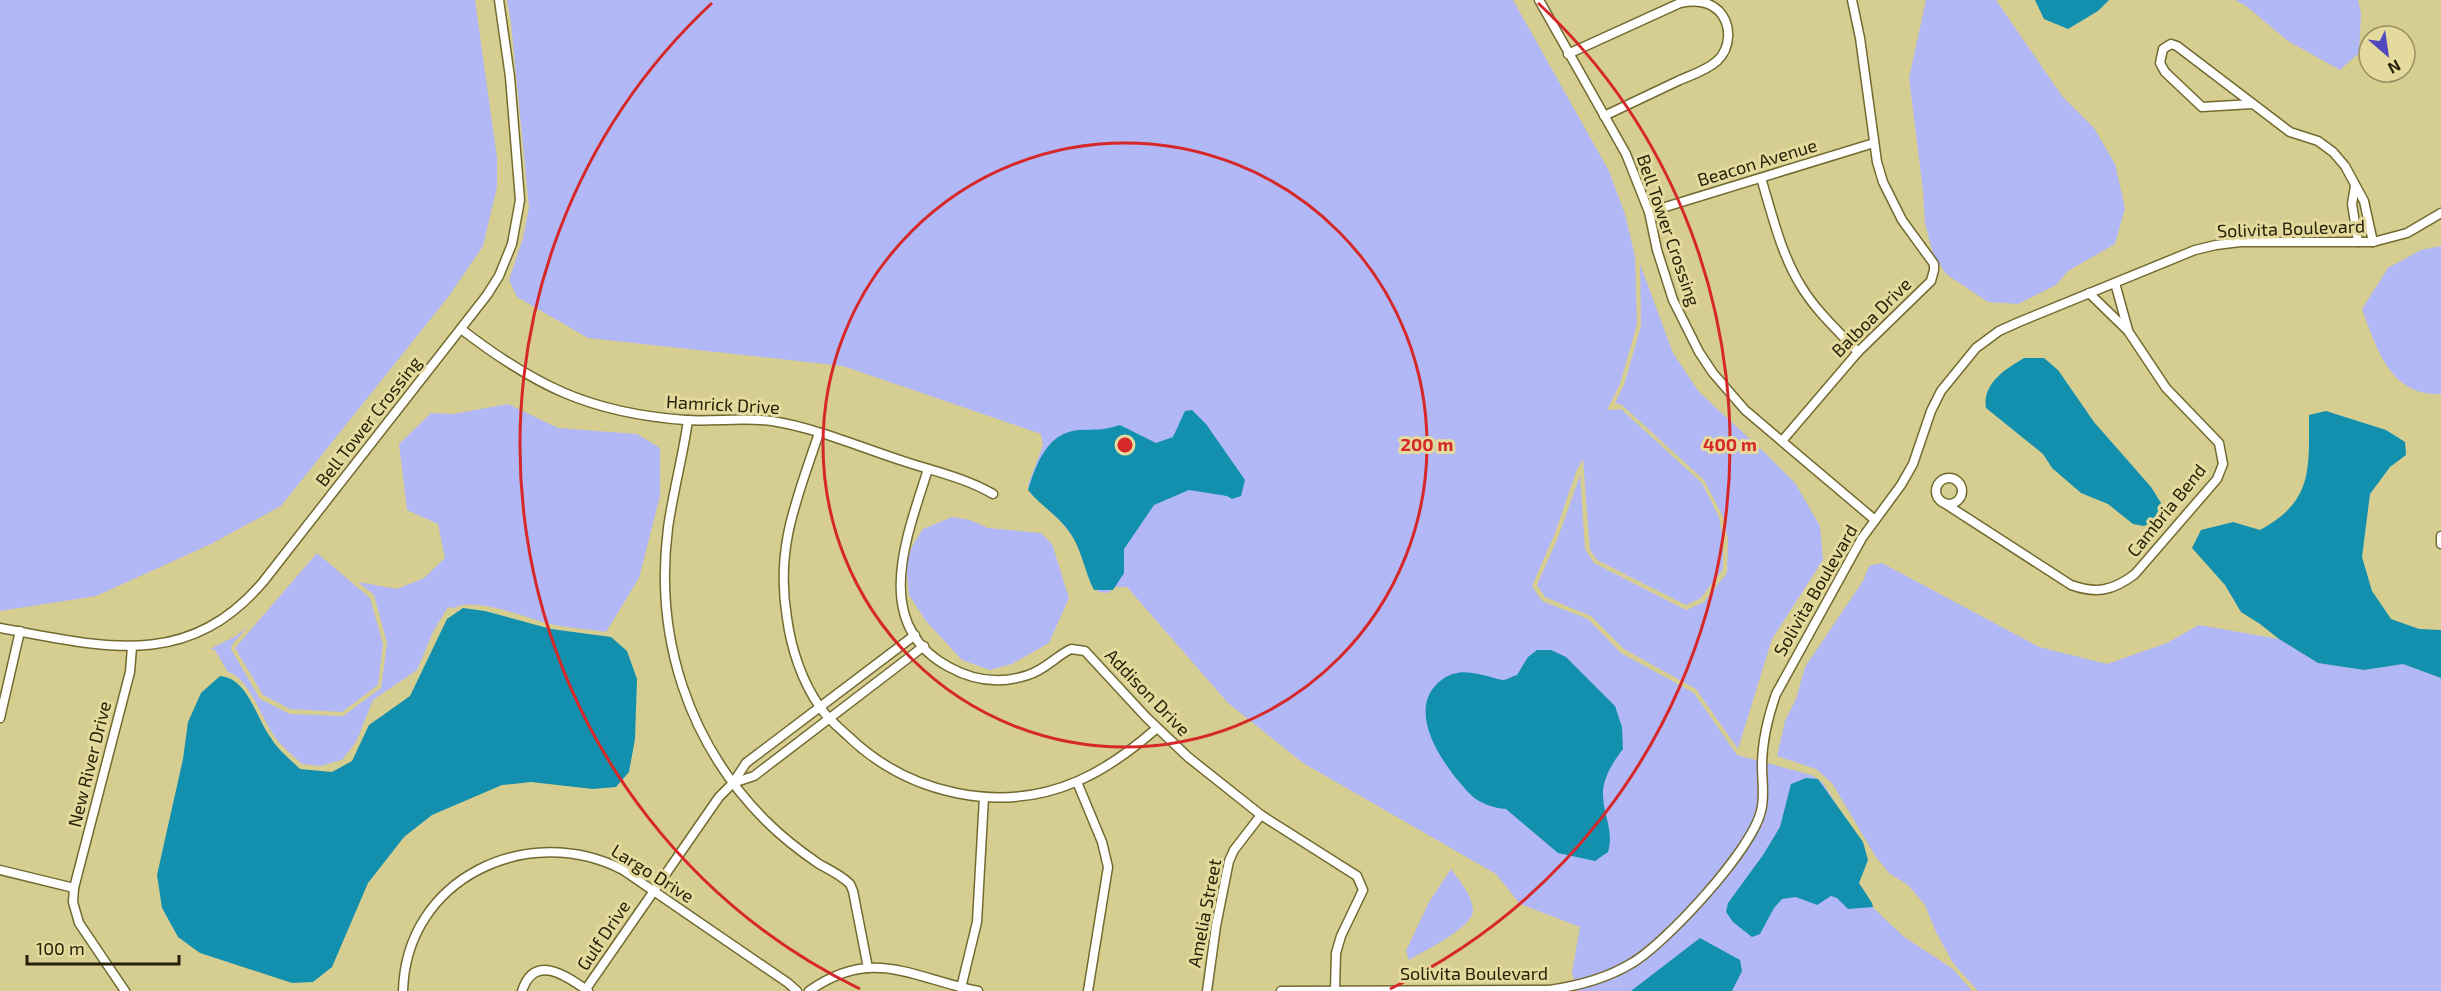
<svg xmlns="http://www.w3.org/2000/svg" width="2441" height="991" viewBox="0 0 2441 991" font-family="'Exo 2',sans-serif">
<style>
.green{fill:#b2b7f6}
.water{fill:#1390ae}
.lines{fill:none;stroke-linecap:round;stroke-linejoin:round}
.minor-casing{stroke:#736a30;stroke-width:11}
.minor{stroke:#fff;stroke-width:8}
.ring{fill:none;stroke:#d62828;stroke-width:3}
.labels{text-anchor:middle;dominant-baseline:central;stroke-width:6;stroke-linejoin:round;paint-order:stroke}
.street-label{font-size:18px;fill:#26220a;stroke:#e4da9d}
.centre{fill:#d62828;stroke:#e4da9d;stroke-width:3}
.ring-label{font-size:18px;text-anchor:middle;font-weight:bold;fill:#d62828;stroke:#e4da9d;stroke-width:6;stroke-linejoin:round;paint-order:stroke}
</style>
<rect width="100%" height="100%" fill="#d6cd91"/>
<!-- green -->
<g class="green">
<polygon points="0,0 475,0 497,158 497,187 483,246 449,296 281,506 211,544 96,596 0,611"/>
<polygon points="507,0 1513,0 1609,171 1625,214 1635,256 1637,324 1620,384 1607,410 1621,409 1702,483 1719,517 1723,539 1723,569 1701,598 1686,605 1597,560 1590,550 1583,459 1576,472 1555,533 1532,586 1542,601 1588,619 1621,653 1694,693 1737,755 1812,775 1823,783 1856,837 1850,886 1903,936 1953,969 1972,991 1577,991 1572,972 1580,927 1520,904 1496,874 1303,763 1228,703 1127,587 1115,587 1108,593 1099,592 1091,581 1077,542 1058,517 1033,495 1028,485 1043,445 1041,434 843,366 588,338 517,297 509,280 523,238 529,207 511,23"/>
<polygon points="1926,0 1996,0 2062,96 2094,128 2115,164 2125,208 2115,244 2068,271 2056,285 2018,304 1988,302 1946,274 1933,254 1925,223 1923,191 1909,78"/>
<polygon points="2235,0 2358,0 2361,13 2359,53 2340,70 2288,41 2246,6"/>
<path d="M2441 246V394C2390 396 2377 349 2362 309L2388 268 2421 250Z"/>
<polygon points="1640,264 1673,353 1699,392 1763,451 1795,483 1820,526 1823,560 1772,639 1738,749 1696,689 1624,649 1591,616 1545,597 1537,585 1559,535 1580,475 1585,549 1594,563 1686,610 1704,602 1727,573 1728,539 1723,517 1704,480 1622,405 1615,403 1624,385 1641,326"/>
<path d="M508 404 558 428 637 434 660 448V496L639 578 606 632C588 629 568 628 550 624 527 618 474 596 454 608L448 607 434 630 417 670 373 700 356 742 342 760 320 766 302 764C293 755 282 747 275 737 262 720 249 677 228 672L215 650 210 649 236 636 247 627 232 645 231 649 260 699 290 714 343 716 381 688 387 643 374 595 358 582 397 589 424 578 445 558 438 524 407 510 399 444 431 413 453 414Z"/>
<polygon points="952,517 970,520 988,528 1041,533 1052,544 1069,598 1049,643 1012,664 990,670 962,660 926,621 909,595 906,562 913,545 923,529"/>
<polygon points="317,553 370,598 383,644 378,685 342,712 290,709 263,695 235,648"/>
<polygon points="1882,563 2039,647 2107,664 2167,643 2199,625 2279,639 2318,663 2364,670 2403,664 2441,678 2441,991 1978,991 1953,963 1936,932 1925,905 1908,885 1889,873 1876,857 1832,783 1816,769 1777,756 1785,721 1796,699 1805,667 1863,581 1869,566"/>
<path d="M1451 869C1459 880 1472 895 1473 910 1473 928 1425 950 1409 960L1406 951 1429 902Z"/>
</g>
<!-- water -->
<g class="water">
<polygon points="2035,0 2109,0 2098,11 2068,29 2044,19"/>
<path d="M2024 358H2044L2058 370 2094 422 2151 487 2161 503 2154 521 2144 526 2133 524 2108 504 2081 493 2052 468 2043 454 1986 408C1982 383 2006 369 2024 358Z"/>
<path d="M1192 410 1206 424 1245 480 1241 496 1232 499 1227 496 1189 490 1154 505 1124 549V573L1113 590H1094C1084 571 1082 548 1068 530 1057 515 1040 505 1028 490 1036 465 1047 432 1079 430 1097 429 1101 431 1120 425L1156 443 1173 437 1185 411Z"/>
<path d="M2326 411 2386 430 2405 442 2406 455 2390 467 2370 494 2362 557 2372 591 2391 619 2419 629 2441 630V678L2403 664 2364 670 2318 663 2279 639 2260 624 2241 612 2225 585 2192 548 2201 530 2233 522 2260 530C2313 501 2309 470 2309 415Z"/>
<path d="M463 608 485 611 551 629 611 637 627 651 637 679 635 739 629 772 616 787 593 789 531 782 502 785 432 815 404 837 368 883 332 967 313 982 292 983 200 953 178 937 162 908 157 875 183 759 188 722 201 693 220 676C248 678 256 718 271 738 278 750 290 759 300 769L332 772 352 761 369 725 410 696 447 619Z"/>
<path d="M1537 650H1551L1566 657 1615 706 1622 727 1623 749C1613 762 1602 779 1603 796 1604 817 1614 831 1608 852L1595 861 1558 853 1506 809C1494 808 1481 804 1472 796 1448 772 1403 713 1439 682 1456 668 1471 672 1491 677 1495 678 1500 680 1504 680 1508 679 1513 676 1517 675L1528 657Z"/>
<polygon points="1806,778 1818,779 1863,842 1868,860 1859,883 1872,903 1873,907 1848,909 1837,898 1831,896 1817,905 1796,897 1782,899 1774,908 1760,934 1752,937 1733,922 1726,912 1728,903 1763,855 1780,827 1791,784"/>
<polygon points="1700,938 1740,960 1742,971 1732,991 1631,991"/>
</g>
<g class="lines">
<!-- minor casing -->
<g class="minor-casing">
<g id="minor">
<polyline points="1539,0 1626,154 1649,212 1657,250 1673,300 1699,352 1713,373 1745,410 1875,520"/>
<path d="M1568 54 1680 3C1694 0 1708 0 1719 11 1732 25 1731 48 1717 61 1707 70 1692 75 1680 80 1655 92 1629 104 1604 116"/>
<polyline points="2252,104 2202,107 2165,72 2160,63 2163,49 2171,44 2177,46 2290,132 2318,141 2333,152 2345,166 2364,201 2373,242"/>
<path d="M1761 178C1772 214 1781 254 1801 286 1816 311 1838 331 1858 352"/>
<polyline points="2355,186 2352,204 2358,242"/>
<polyline points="1649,212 1874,143"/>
<polyline points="2115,283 2128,330"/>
<path d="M461 329C535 386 590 413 685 420 714 422 743 417 772 421 816 428 860 447 903 461 933 471 966 478 993 494"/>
<path d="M688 420C683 456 673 492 668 528 654 637 688 743 766 821 782 837 800 851 819 864 830 870 841 875 850 884L853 891 868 968"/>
<path d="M819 433C797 499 775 547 787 618 791 648 802 682 820 707 827 718 838 727 848 736 908 794 1000 815 1078 781 1108 768 1133 749 1157 728"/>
<polyline points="1782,441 1858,352 1931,281 1934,270 1934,264 1902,220 1883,182 1877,162 1860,38 1852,0"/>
<path d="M928 469C908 534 869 624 949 667 974 681 1001 684 1028 675 1045 670 1056 656 1071 649L1085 651 1146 717 1188 757 1261 815 1357 876 1363 890 1341 936 1336 953 1335 990"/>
<circle cx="1949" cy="491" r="13"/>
<path d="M1941 501 2071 585C2096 594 2113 591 2135 574L2217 479 2223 464 2219 443 2166 388 2128 331 2089 293"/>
<polyline points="2441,536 2441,544"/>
<path d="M0 628C101 646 186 672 263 582L487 295 499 276 512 244 520 200 510 77 499 0"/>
<polyline points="0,718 20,631"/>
<polyline points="1077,782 1102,842 1108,867 1088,991"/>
<polyline points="733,783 754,776 924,646"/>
<polyline points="0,870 74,888"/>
<polyline points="961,988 977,922 984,797"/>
<polyline points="586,989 719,797 733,783 746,763 915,635"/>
<polyline points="125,991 79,923 73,902 74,888 130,672 132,647"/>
<path d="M403 991C406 878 528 821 623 870L788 983 797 991"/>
<path d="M522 991C535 952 568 977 588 991"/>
<path d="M809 991C873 946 912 978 978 991"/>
<polyline points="1207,991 1216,926 1229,861 1234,850 1261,815"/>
<path d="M1281 991 1549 990C1578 986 1606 979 1632 963 1666 943 1752 850 1761 811 1765 796 1762 782 1762 766 1762 741 1768 717 1776 694L1862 538 1901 485 1913 464 1931 411 1941 391 1976 348 1999 331 2019 322 2195 250 2216 245 2240 242H2373L2407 233 2441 213"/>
</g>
</g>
<!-- minor -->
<use href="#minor" class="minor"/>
</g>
<!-- distance rings -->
<g class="ring">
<circle cx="1125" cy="445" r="302"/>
<path d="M860 989A605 605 0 0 1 712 3M1538 3A605 605 0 0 1 1390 989"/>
</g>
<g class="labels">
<!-- street labels -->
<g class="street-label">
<text transform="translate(1757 162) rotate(-17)">Beacon Avenue</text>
<text transform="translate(2291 228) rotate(-2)">Solivita Boulevard</text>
<text transform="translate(1669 230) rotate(71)">Bell Tower Crossing</text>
<text transform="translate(1871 317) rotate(-45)">Balboa Drive</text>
<text transform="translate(723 404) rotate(3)">Hamrick Drive</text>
<text transform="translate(368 421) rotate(-52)">Bell Tower Crossing</text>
<text transform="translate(2166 510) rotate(-51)">Cambria Bend</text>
<text transform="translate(1815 590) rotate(-60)">Solivita Boulevard</text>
<text transform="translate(1148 692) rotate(46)">Addison Drive</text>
<text transform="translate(89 764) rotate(-76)">New River Drive</text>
<text transform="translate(653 873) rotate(32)">Largo Drive</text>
<text transform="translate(1204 913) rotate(-79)">Amelia Street</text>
<text transform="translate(603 935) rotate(-56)">Gulf Drive</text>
<text x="1474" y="973">Solivita Boulevard</text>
</g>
</g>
<circle cx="1125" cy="445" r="9" class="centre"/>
<g class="ring-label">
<text x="1427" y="451">200 m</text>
<text x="1730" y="451">400 m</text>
</g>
<!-- north arrow -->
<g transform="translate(2387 54) rotate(151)"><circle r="28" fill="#e4da9d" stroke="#989062" stroke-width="1.5"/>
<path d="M0-4.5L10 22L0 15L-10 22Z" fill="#5148bf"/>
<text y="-9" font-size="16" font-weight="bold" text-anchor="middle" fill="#26220a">N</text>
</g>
<!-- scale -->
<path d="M27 955v9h152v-9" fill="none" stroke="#26220a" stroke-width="3"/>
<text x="36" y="955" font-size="18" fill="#26220a" stroke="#e4da9d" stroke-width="4.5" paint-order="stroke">100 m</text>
</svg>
